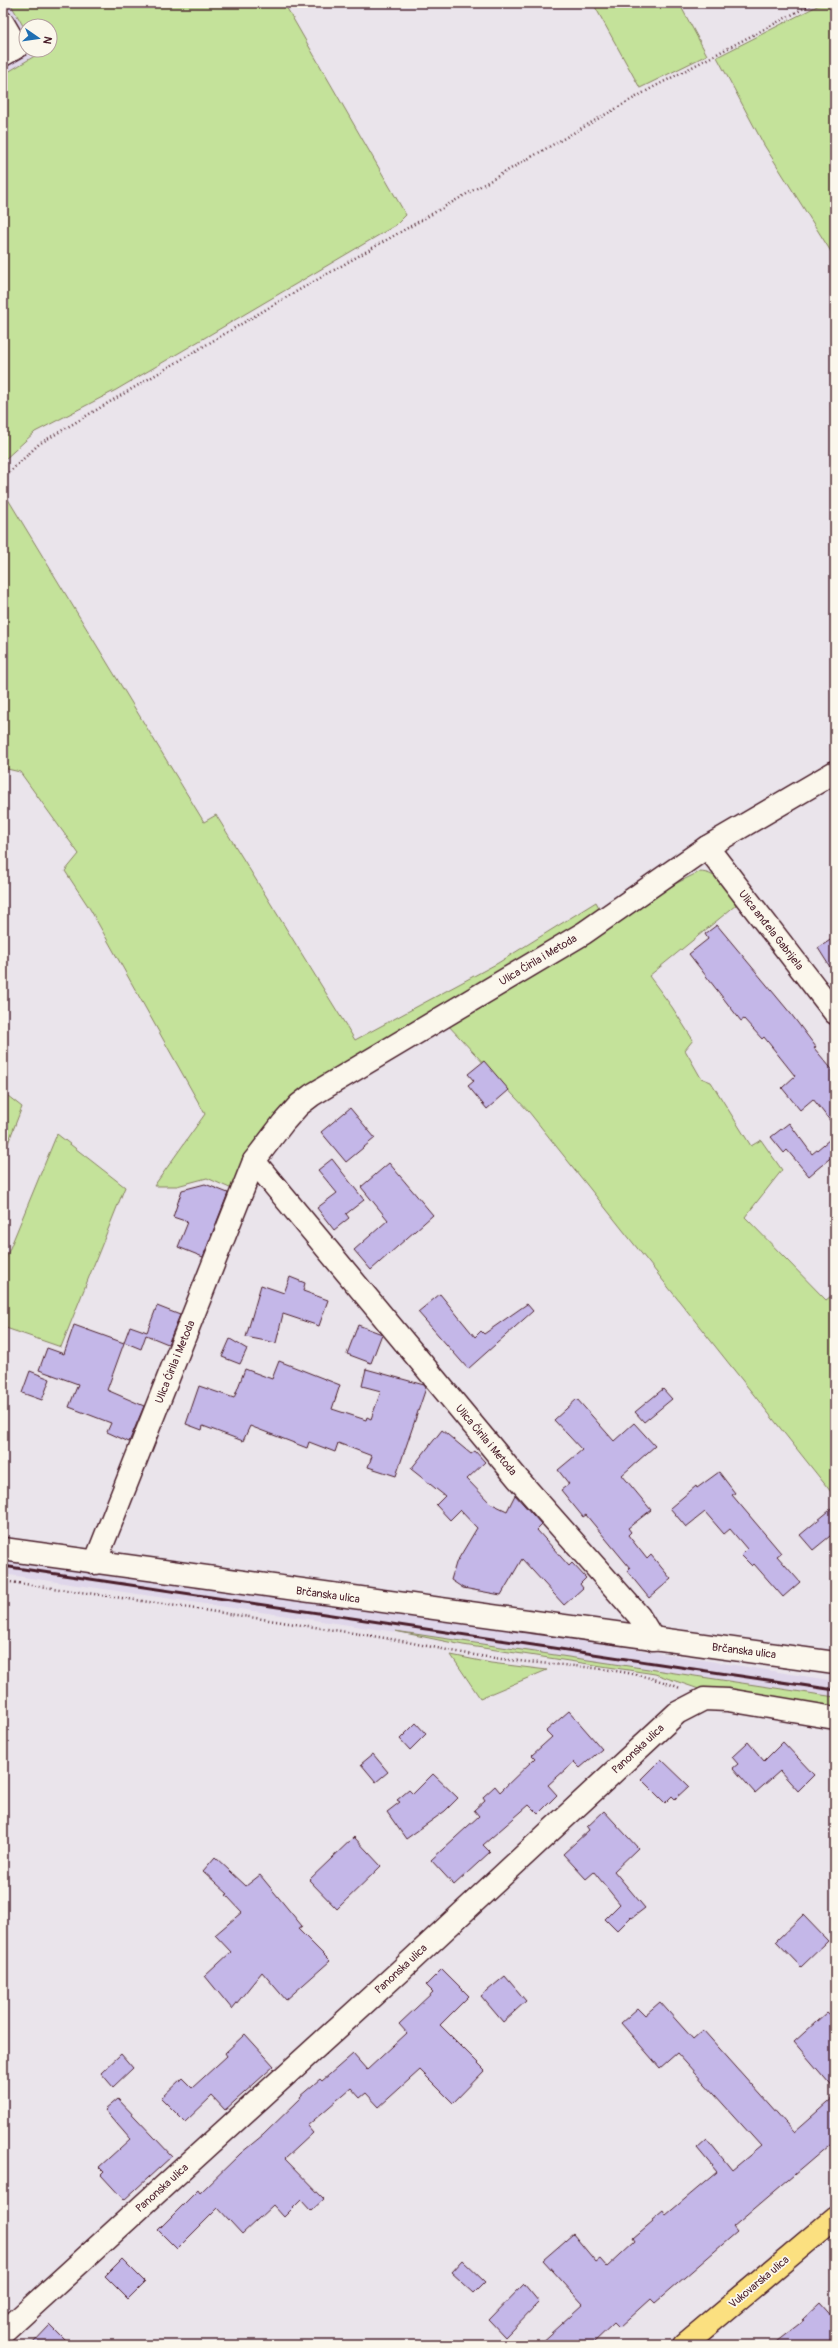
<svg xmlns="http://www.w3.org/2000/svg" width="838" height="2348" viewBox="0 0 838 2348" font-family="Pangolin,sans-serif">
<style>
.built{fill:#dfd6ea}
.green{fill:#c4e29a;stroke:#878062}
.building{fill:#c4b7e8;stroke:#4a1f2b}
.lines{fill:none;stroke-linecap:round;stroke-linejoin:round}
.minor-casing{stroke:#4a1f2b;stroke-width:25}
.major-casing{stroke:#4a1f2b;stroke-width:25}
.path{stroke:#4a1f2b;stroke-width:2.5;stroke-dasharray:1 3;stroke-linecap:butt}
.minor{stroke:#fbf7ec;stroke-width:22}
.major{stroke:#fbe080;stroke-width:22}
.rail{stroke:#4a1f2b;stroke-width:3}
.labels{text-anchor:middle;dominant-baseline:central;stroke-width:3.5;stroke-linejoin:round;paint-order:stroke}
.street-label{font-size:11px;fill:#4a1f2b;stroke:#fbf7ec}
</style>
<rect width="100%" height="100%" fill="#eae4eb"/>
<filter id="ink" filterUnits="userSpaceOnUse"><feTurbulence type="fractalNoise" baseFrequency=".025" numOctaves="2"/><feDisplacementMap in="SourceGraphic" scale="8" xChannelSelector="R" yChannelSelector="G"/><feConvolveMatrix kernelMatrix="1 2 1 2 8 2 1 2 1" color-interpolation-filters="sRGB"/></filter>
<g filter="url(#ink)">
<!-- built -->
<g class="built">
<polygon points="3,3 10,3 26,31 26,50 37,50 39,54 3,75"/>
<polygon points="3,1556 438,1618 835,1681 835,1697 3,1574"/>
</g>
<!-- green -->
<g class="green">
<polygon points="10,3 284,3 406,215 396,225 116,390 35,432 3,461 3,75 38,54 37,50 50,50 50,26 26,26 26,31"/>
<polygon points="593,3 679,3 707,55 640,88"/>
<polygon points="823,3 835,3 835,258 764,145 717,57"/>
<polygon points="3,491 204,822 216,815 355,1040 498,963 596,902 602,913 353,1060 232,1189 207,1178 177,1186 154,1186 205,1114 90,909 65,871 79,854 20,772 3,768"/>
<path d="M699 872C719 872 726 889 736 905L649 976 672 1007 693 1040 685 1050 701 1078 711 1082 751 1146 761 1140 782 1170 745 1217 826 1300 835 1293V1497L529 1112 446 1023 677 883Z"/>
<polygon points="3,1092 22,1107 3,1156"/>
<polygon points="57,1134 125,1187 61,1347 3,1327 3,1265"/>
<polygon points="395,1631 835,1697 835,1711 699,1689 655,1674 463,1645"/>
<polygon points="451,1655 491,1663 547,1670 480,1698"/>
</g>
<!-- building -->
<g class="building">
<polygon points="717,925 791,1014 816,1047 814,1048 835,1073 835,1127 813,1099 800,1110 782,1088 795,1076 764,1037 762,1039 744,1019 741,1021 689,954 708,939 705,934"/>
<polygon points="835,937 835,975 818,948"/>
<polygon points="484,1061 509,1090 487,1109 468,1086 474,1081 468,1074"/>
<polygon points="350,1108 375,1138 346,1162 321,1132"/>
<polygon points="789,1123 812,1154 835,1135 835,1154 809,1176 787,1150 784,1153 771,1137"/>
<polygon points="332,1159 364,1200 346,1214 349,1218 334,1230 317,1208 337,1193 318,1170"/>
<polygon points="389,1163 433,1215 371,1270 354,1250 388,1220 361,1187"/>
<polygon points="205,1184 228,1193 203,1257 178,1247 188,1222 173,1217 182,1190"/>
<polygon points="290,1277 305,1283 303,1291 328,1300 319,1326 283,1314 276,1343 246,1337 261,1285 284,1293"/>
<polygon points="440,1294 475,1337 481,1331 484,1334 527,1304 533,1311 468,1369 418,1312"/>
<polygon points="157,1306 180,1315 168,1344 146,1335 141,1349 124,1342 130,1326 147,1332"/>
<polygon points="74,1325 124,1343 107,1390 144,1406 129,1442 107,1432 111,1423 69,1407 78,1384 39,1370 47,1348 64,1354"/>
<polygon points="358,1325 382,1334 371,1363 347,1354"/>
<polygon points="230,1339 247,1349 240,1364 222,1357"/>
<polygon points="279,1361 340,1385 332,1409 366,1420 367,1417 371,1419 381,1391 362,1386 366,1369 424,1385 426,1388 396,1476 368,1467 372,1456 338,1443 335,1452 309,1442 307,1448 250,1426 243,1441 203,1426 202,1430 186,1424 199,1386 234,1398 245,1369 272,1379"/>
<polygon points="30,1371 50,1379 42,1400 22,1393"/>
<polygon points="663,1389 672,1399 644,1422 635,1412"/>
<polygon points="577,1399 614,1441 634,1423 655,1446 622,1475 651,1510 628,1528 631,1532 628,1535 647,1559 651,1555 671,1579 649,1598 627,1571 630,1568 586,1515 583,1517 561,1490 569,1484 558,1470 582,1450 554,1420"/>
<polygon points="442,1430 471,1454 475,1451 485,1462 467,1479 490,1503 507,1511 515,1495 542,1525 537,1530 569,1566 572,1563 586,1578 580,1584 583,1588 564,1605 522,1559 501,1595 463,1588 451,1580 456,1563 477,1528 460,1510 450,1520 436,1505 445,1496 411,1469"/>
<polygon points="719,1472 735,1493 732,1495 781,1553 777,1556 800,1582 783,1597 754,1564 752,1566 741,1555 747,1549 730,1529 724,1534 705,1512 686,1527 670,1508 696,1486 697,1488"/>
<polygon points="835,1506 835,1532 813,1550 800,1535"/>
<polygon points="569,1711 602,1749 580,1768 574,1762 548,1785 557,1795 538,1814 529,1805 483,1845 490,1852 454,1885 431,1860 479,1816 474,1810 485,1800 483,1797 495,1786 500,1792 535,1758 532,1755 552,1737 546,1731"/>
<polygon points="416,1723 426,1734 410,1750 400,1739"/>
<polygon points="748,1742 764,1761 783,1742 814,1775 798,1791 780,1771 755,1793 733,1768 738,1764 732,1757"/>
<polygon points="373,1754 388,1772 376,1782 361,1764"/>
<polygon points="661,1759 689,1786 675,1799 672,1796 665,1803 641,1779"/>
<polygon points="433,1774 458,1798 445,1811 406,1839 387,1812 400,1802 397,1800 409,1790 413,1794"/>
<polygon points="604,1811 638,1848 614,1871 645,1908 632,1918 631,1917 617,1931 605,1919 620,1904 594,1872 586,1879 563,1854 589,1830 587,1827"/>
<polygon points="354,1837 381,1866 337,1909 309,1880"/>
<polygon points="215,1857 246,1886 260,1875 302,1926 298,1929 330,1961 286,2000 262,1972 232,2009 205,1976 231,1952 215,1935 242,1912 226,1895 228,1894 203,1871"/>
<polygon points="803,1915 828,1941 801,1967 776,1941"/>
<polygon points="442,1969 469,1996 440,2025 485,2070 453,2103 420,2070 379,2107 366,2093 360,2098 351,2088 307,2126 313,2133 285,2159 324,2199 311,2211 301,2200 284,2217 273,2205 242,2234 218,2208 177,2249 158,2230 198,2190 200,2193 241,2153 263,2135 300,2099 299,2097 320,2079 322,2081 353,2054 367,2070 407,2033 399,2024 433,1992 426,1985"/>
<polygon points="505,1976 526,2001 503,2022 481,1996"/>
<polygon points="660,2002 693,2039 703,2030 794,2132 835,2096 835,2140 733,2227 737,2232 655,2303 651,2299 619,2328 614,2323 591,2345 538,2345 583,2304 543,2260 573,2234 596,2262 600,2259 607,2267 635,2241 633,2238 653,2221 652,2219 663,2210 666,2215 717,2172 697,2148 707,2139 732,2170 761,2146 677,2053 660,2068 621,2023 638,2008 645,2015"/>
<polygon points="827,2012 835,2019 835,2090 794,2042"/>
<polygon points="245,2034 274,2066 225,2110 212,2096 185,2122 161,2098 182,2078 192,2088 227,2056 225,2053"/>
<polygon points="121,2054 133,2068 113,2087 101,2073"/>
<polygon points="118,2099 172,2156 124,2200 101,2175 104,2172 99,2167 130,2139 105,2110"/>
<polygon points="122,2259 145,2282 128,2299 105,2276"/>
<polygon points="462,2260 485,2282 474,2293 451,2272"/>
<polygon points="524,2284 539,2302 505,2337 489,2320"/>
<polygon points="820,2303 835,2320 835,2337 826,2345 773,2345 804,2321 802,2320"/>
<polygon points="50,2325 70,2345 31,2345"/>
</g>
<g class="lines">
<!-- minor casing -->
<g class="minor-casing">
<g id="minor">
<polyline points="3,23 17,47 3,55"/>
<polyline points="707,847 835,1013"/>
<polyline points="254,1161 518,1479 639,1616 653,1639"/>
<polyline points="3,1549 835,1663"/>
<polyline points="95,1563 254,1161 283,1123 299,1105 312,1095 584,933 707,847 835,772"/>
<polyline points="3,2333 401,1970 677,1713 704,1699 728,1700 835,1718"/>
</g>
</g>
<!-- major casing -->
<g class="major-casing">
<polyline id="major" points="684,2345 835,2218"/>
</g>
<!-- path -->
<g class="path">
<polyline points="3,478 39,444 280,301 650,89 814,3"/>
<path d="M3 1581C131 1599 258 1618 385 1638 421 1644 457 1653 494 1658 555 1667 622 1664 680 1688"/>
</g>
<!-- minor -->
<use href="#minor" class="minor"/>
<!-- major -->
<use href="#major" class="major"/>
<!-- rail -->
<polyline class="rail" points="3,1566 835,1690"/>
</g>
</g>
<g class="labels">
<!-- street labels -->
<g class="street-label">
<text transform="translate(771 930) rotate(52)">Ulica anđela Gabrijela</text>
<text transform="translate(538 960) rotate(-31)">Ulica Ćirila i Metoda</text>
<text transform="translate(175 1362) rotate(-68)">Ulica Ćirila i Metoda</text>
<text transform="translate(486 1440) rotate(50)">Ulica Ćirila i Metoda</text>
<text transform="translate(328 1595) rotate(8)">Brčanska ulica</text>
<text transform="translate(744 1651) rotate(7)">Brčanska ulica</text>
<text transform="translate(638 1749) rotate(-43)">Panonska ulica</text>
<text transform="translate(401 1969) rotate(-43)">Panonska ulica</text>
<text transform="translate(162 2188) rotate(-42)">Panonska ulica</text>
<text transform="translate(759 2282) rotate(-40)">Vukovarska ulica</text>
</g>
</g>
<!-- margin -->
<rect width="838" height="2348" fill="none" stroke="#fbf7ec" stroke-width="16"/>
<rect x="8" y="8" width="822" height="2332" fill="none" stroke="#4a1f2b" stroke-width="1.5" filter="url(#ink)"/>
<!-- north arrow -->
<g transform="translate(38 38) rotate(103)"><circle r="19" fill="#fbf7ec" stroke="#b4a19f"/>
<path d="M0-3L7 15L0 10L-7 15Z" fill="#1f6fb2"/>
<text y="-6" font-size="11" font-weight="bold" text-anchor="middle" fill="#4a1f2b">N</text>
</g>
</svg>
